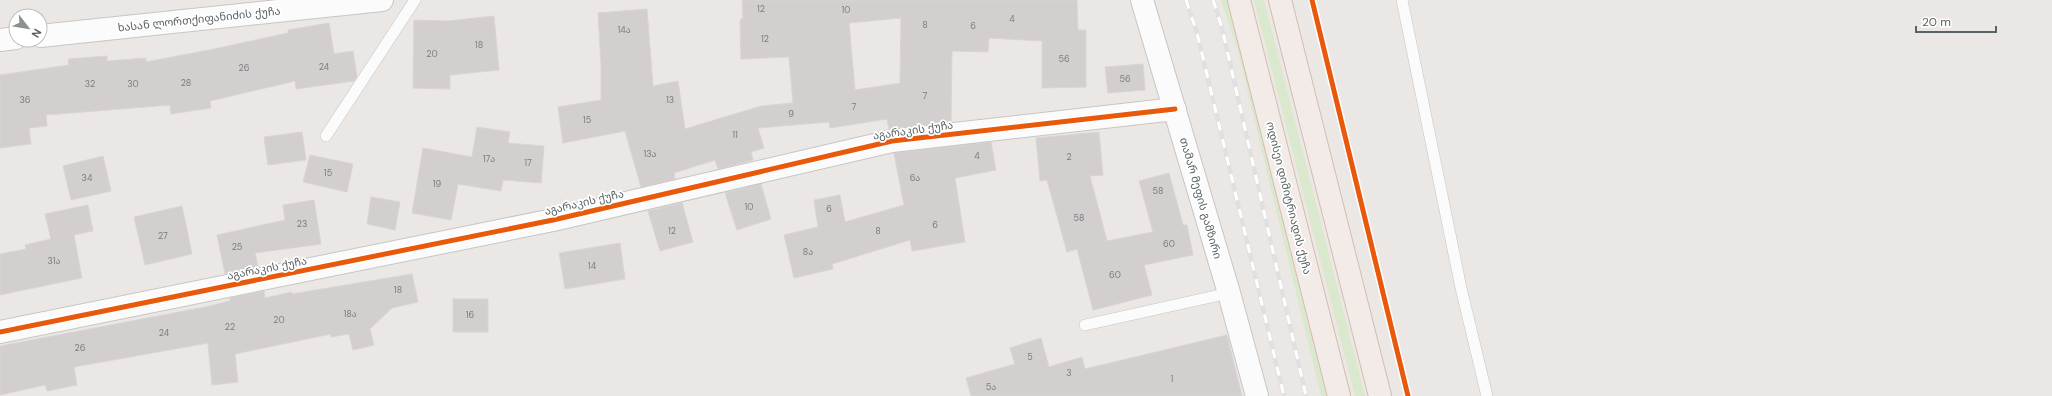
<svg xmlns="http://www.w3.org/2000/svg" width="2052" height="396" viewBox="0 0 2052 396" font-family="'DM Sans','Noto Sans Georgian',sans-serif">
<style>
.green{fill:#dae8cd}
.building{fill:#d2cfce;stroke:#dad5d4;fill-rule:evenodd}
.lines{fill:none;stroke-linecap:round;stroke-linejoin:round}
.lane-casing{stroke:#c6c6c4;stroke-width:12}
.street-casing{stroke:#c6c6c4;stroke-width:24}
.primary-casing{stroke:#d5bcb0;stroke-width:24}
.lane{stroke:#fcfbfb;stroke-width:11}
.street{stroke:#fcfbfb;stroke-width:22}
.primary{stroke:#f2ebe7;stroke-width:22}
.rail-casing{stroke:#e1e0e1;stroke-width:4.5}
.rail{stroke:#fff;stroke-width:3;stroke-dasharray:9;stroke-linecap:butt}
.cycleway-casing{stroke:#fff;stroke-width:8}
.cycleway{stroke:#e8590c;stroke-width:5}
.labels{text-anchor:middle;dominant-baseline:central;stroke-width:3.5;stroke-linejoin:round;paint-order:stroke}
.number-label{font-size:9px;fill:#787e7f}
.street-label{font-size:11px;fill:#596263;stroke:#fff}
</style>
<rect width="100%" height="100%" fill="#ebe7e4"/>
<!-- green -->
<g class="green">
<polygon points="1221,0 1227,0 1330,396 1321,396 1238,52"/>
<polygon points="1254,0 1264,0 1365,396 1355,396"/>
</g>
<!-- building -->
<g class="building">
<path d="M742 0H1077L1078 30H1086V87L1042 88V41L989 38 988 52 952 51 951 122 889 129 887 119 830 128 829 122 758 128 764 148 751 152 753 160 718 169 715 160 674 173 675 179 641 187 625 131 563 143 558 107 601 100V64L598 13 647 9 653 86 678 81 685 129 761 106 793 103 789 57 741 59 740 20 743 18ZM901 18 900 83 855 90 849 23Z"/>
<polygon points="494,16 499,70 450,75 450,89 413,88 414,20 448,21"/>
<polygon points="329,23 334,54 353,51 357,77 354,81 296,89 295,81 210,101 211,108 171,114 170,105 46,115 47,126 29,128 31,144 0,148 0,75 69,65 68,59 107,56 107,61 146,58 146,62 209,50 288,33 288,30"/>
<polygon points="1143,64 1145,90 1108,93 1105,67"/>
<polygon points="477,127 510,132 508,143 544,146 541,183 503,180 501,191 458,184 451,220 412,213 423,148 472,157"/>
<polygon points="302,132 306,160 268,165 264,137"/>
<polygon points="1099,132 1103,175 1090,176 1107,241 1153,232 1139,181 1169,173 1183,225 1187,225 1193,255 1144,265 1152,295 1093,310 1077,249 1067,252 1047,180 1040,181 1036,138"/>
<polygon points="991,142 996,170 955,178 965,242 912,251 910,240 832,264 833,269 794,278 784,235 818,227 814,200 840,195 845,222 904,205 894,153"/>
<polygon points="310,155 353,164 347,192 303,182"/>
<polygon points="103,156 111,191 71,200 63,166"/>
<polygon points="761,184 771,219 737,230 725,193"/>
<polygon points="371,197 400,202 395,230 367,224"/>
<polygon points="314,200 321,244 255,253 258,267 225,274 217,235 285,220 283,205"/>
<polygon points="682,203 693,242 660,251 648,211"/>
<polygon points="88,205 93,231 74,235 82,278 0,295 0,254 26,249 25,245 51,239 45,214"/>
<polygon points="182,206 192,254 145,265 134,217"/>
<polygon points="620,243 625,279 565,289 559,253"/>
<polygon points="412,274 418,302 392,308 370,329 374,345 353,350 349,334 331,337 331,334 235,354 238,382 212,385 208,343 74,367 77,385 47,391 45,385 0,395 0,346 205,307 230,301 230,298 264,291 265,298 292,292 292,294"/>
<rect x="453" y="299" width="35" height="33"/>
<polygon points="1227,335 1242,396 971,396 966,378 1015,364 1010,348 1041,338 1049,367 1082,357 1085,369"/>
</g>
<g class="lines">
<!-- lane casing -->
<g class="lane-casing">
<g id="lane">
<polyline points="1402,0 1461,288 1487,396"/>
<polyline points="326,136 415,0"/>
<polyline points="1085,325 1229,293"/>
</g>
</g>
<!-- street casing -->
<g class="street-casing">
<g id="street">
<polyline points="1142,0 1229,293 1257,396"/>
<polyline points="40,36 382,0"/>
<polyline points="0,40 16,38"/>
<polyline points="0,332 553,220 892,141 1175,109"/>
</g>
</g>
<!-- primary casing -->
<g class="primary-casing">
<g id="primary">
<polyline points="1239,0 1339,396"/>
<polyline points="1280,0 1380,396"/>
</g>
</g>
<!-- lane -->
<use href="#lane" class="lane"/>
<!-- street -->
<use href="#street" class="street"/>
<!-- primary -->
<use href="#primary" class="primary"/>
<!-- rail casing -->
<g class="rail-casing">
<g id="rail">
<polyline points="1186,0 1197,33 1284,396"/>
<polyline points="1213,0 1222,28 1306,396"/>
</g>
</g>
<!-- rail -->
<use href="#rail" class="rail"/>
<!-- cycleway casing -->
<g class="cycleway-casing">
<g id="cycleway">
<polyline points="1312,0 1408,396"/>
<polyline points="0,332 553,220 892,141 1175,109"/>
</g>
</g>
<!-- cycleway -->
<use href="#cycleway" class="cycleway"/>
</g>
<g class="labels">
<!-- number labels -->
<g class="number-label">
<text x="761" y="9">12</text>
<text x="846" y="10">10</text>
<text x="1012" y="19">4</text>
<text x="925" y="25">8</text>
<text x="973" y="26">6</text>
<text x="624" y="30">14ა</text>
<text x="765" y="39">12</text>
<text x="479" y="45">18</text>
<text x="432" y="54">20</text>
<text x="1064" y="59">56</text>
<text x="324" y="67">24</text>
<text x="244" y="68">26</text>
<text x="1125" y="79">56</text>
<text x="186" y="83">28</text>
<text x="90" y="84">32</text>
<text x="133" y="84">30</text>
<text x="925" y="96">7</text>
<text x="25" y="100">36</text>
<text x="670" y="100">13</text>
<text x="854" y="107">7</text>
<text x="791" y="114">9</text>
<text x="587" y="120">15</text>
<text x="735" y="135">11</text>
<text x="650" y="154">13ა</text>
<text x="977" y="156">4</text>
<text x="1069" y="157">2</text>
<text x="489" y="159">17ა</text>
<text x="528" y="163">17</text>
<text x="328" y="173">15</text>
<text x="87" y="178">34</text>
<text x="915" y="178">6ა</text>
<text x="437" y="184">19</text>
<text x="1158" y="191">58</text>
<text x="749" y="207">10</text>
<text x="829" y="209">6</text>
<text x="1079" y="218">58</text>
<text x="302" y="224">23</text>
<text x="935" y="225">6</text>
<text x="672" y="231">12</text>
<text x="878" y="231">8</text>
<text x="163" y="236">27</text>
<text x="1169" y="244">60</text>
<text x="237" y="247">25</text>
<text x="808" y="252">8ა</text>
<text x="54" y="261">31ა</text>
<text x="592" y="266">14</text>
<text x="1115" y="275">60</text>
<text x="398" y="290">18</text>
<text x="350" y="314">18ა</text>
<text x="470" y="315">16</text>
<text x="279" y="320">20</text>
<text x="230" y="327">22</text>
<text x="164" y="333">24</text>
<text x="80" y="348">26</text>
<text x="1030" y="357">5</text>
<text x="1069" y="373">3</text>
<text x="1172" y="379">1</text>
<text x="991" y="387">5ა</text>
</g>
<!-- street labels -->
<g class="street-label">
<text transform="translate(199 19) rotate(-6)">ხასან ლორთქიფანიძის ქუჩა</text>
<text transform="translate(913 130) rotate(-8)">აგარაკის ქუჩა</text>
<text transform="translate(1201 198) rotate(74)">თამარ მეფის გამზირი</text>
<text transform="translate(1289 198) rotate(76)">ოდისეი დიმიტრიადის ქუჩა</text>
<text transform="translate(584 202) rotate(-13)">აგარაკის ქუჩა</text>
<text transform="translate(267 268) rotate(-11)">აგარაკის ქუჩა</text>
</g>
</g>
<!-- north arrow -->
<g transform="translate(28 28) rotate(121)"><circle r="19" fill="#ffffff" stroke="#bdc0c1"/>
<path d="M0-3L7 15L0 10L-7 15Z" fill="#8c9190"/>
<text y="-6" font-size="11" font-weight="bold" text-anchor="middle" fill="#596263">N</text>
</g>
<!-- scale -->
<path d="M1916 26v6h80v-6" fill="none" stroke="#596263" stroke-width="2"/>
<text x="1922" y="26" font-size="12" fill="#596263" stroke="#ffffff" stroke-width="3" paint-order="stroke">20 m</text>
</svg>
